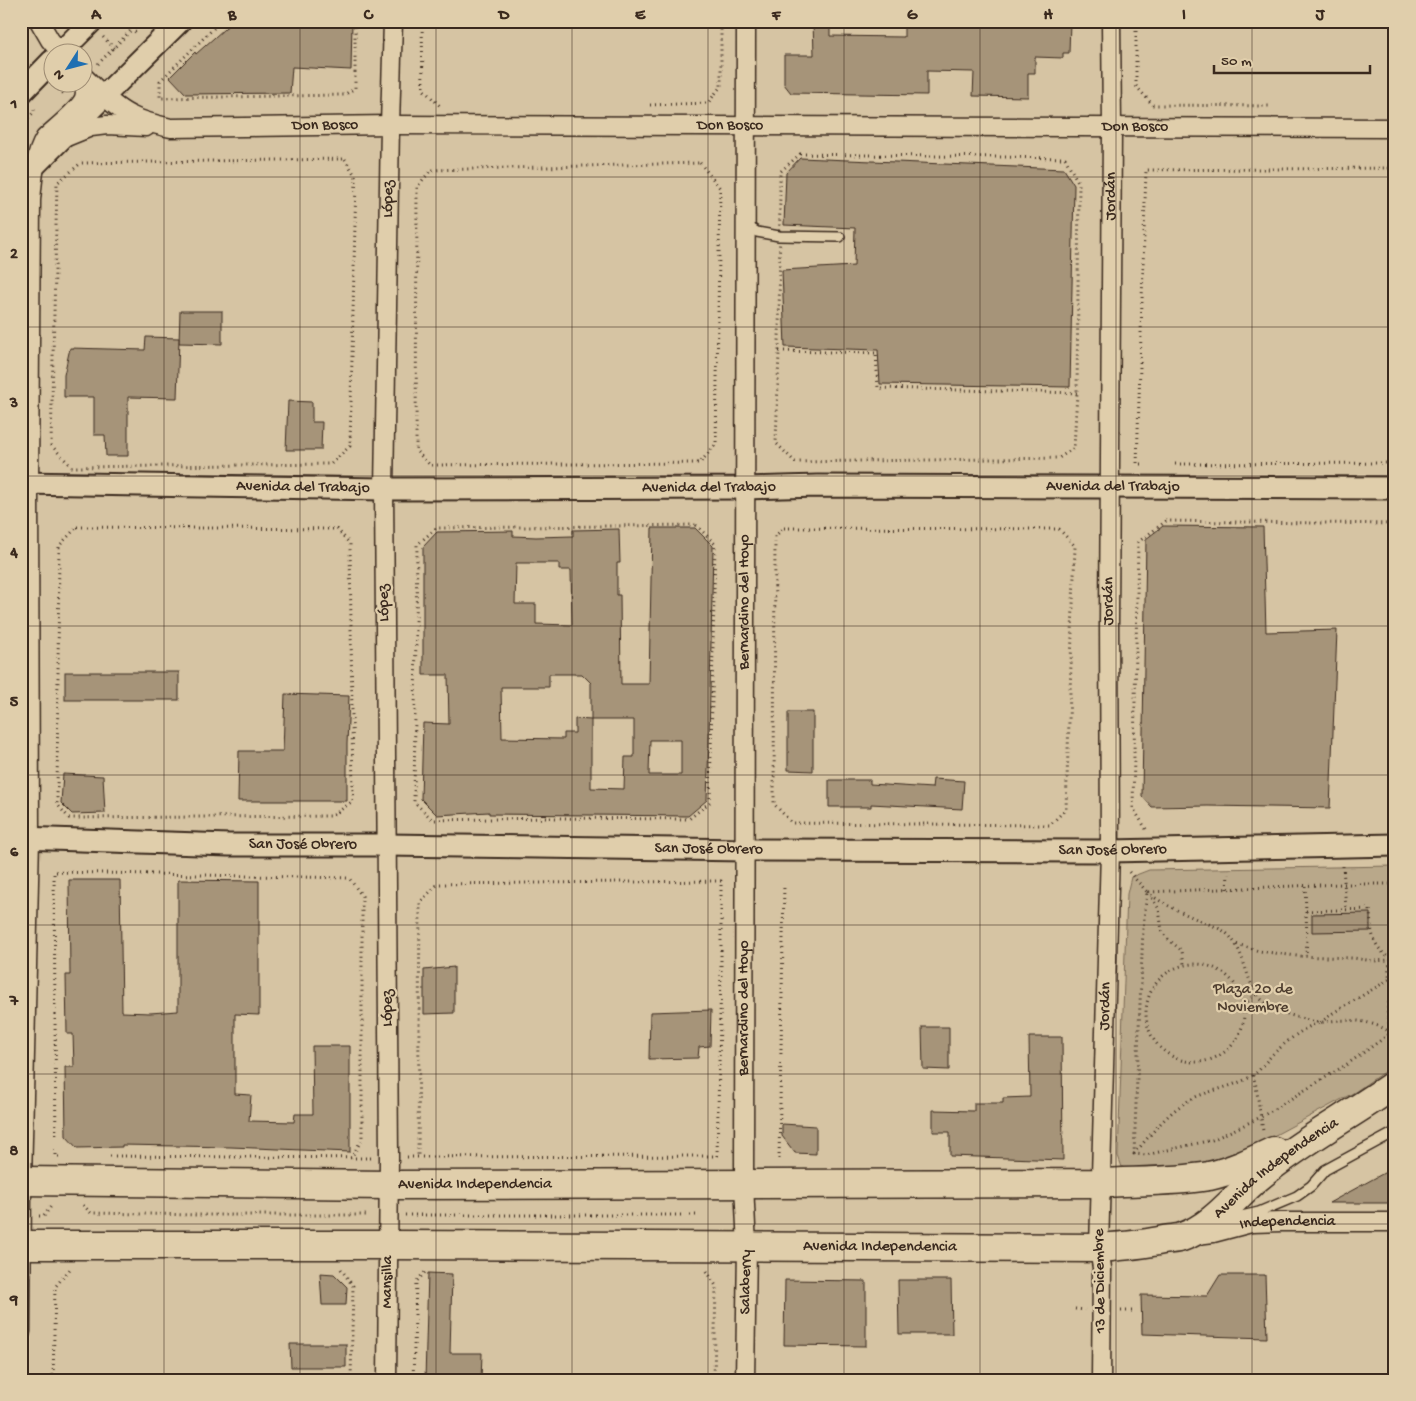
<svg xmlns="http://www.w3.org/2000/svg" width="1416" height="1401" viewBox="0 0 1416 1401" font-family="'Gochi Hand',sans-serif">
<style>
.green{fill:#b9a88a;stroke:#7a6954}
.building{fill:#a69479;stroke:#3b2a1e;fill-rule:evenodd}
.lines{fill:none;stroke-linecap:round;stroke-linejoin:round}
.service-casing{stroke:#3b2a1e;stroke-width:12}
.minor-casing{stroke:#3b2a1e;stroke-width:21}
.tertiary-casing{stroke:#3b2a1e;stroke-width:25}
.primary-casing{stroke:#3b2a1e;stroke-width:31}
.path{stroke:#3b2a1e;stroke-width:3;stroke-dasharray:1 4;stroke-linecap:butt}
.service{stroke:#e0ceab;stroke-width:9}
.minor{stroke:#e0ceab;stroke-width:18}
.tertiary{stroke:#e0ceab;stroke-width:21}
.primary{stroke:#e0ceab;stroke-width:28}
.grid{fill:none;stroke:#3b2a1e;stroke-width:1;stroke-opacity:0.55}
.labels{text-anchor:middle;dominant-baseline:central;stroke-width:4.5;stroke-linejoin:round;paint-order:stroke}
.street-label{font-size:16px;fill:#3b2a1e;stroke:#e0ceab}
.park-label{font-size:16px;fill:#4e3d2e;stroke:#e0ceab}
.neatline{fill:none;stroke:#3b2a1e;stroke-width:2}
.grid-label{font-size:16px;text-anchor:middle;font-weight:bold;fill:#3b2a1e}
</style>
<rect width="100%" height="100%" fill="#d6c4a3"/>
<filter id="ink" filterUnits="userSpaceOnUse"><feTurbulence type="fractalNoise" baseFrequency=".02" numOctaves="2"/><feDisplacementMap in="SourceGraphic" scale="10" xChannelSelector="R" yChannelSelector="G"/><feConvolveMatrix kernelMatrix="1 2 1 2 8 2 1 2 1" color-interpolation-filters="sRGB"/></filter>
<g filter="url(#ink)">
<!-- green -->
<polygon class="green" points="1395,866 1395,1064 1355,1092 1242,1153 1194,1166 1134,1171 1122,1167 1118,1156 1127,894 1131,877 1149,870"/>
<!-- building -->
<g class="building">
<polygon points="233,21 352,21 351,70 292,67 290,93 186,94 170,77 195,52 196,54"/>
<polygon points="813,21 830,21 830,36 904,37 904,21 1070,21 1069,53 1063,53 1063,58 1035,57 1035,73 1028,73 1028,97 973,96 974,72 927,71 927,95 791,93 784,84 784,55 814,55"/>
<polygon points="800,158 1064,169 1074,185 1070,387 880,384 878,350 785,347 782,270 854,266 855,228 784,225 786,173"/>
<polygon points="180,311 222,311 222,344 179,343"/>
<polygon points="146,337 179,338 177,398 128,397 128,456 106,456 105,435 94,435 94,397 64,397 64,375 70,348 145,350"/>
<polygon points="288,401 312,402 312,422 322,422 321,450 286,450"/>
<polygon points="1163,526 1263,527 1266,632 1337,630 1330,808 1208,806 1152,807 1142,796 1146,539"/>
<path d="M652 528H695L713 546 709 740 707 800 688 816 489 814V812L437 815 421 799 423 723 449 724 448 675H423V547L437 532 513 531V536L536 537 573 536V530L619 529 620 563H617V595H620L621 684H649ZM516 563H559V570H571L572 625 536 624V604H515ZM549 674H582L591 683V720L575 719V733H564V739L502 738 501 687H549ZM591 720H634V757H625L624 789 591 788ZM650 740H681V775H649Z"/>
<rect x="65" y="672" width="114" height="28"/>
<polygon points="285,694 349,696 347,744 347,801 238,801 239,751 283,751"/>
<polygon points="788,712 813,712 813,771 788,770"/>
<polygon points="63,774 103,776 105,813 72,814 61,803"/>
<polygon points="933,779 964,781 962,809 871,804 871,807 829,807 829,780 870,780 870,784 932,788"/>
<polygon points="69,880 120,880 122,1012 150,1013 178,1011 178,880 259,881 259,1015 235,1014 235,1094 251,1095 249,1121 294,1122 295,1114 313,1114 312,1046 350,1046 350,1152 231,1147 122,1145 122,1147 77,1148 66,1136 65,1067 74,1067 73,1034 67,1034 66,975 70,975"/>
<polygon points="1370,913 1370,931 1312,932 1312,914"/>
<polygon points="454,967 454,1013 424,1014 424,970"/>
<polygon points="711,1010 710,1046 699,1047 698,1058 649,1059 650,1012"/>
<polygon points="922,1027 949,1027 949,1070 923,1069"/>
<polygon points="1029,1037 1062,1037 1063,1160 950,1156 950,1132 933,1132 933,1110 974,1111 974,1103 1003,1103 1003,1098 1030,1097"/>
<polygon points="782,1124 816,1126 816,1154 795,1153 782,1136"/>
<polygon points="1395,1167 1395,1203 1329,1203"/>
<polygon points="320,1273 334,1274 347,1287 346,1305 322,1305"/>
<polygon points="428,1273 452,1274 450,1353 482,1353 481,1380 425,1380"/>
<polygon points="1220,1275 1265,1275 1267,1338 1142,1334 1141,1295 1207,1296"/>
<polygon points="785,1280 866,1281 866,1346 784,1345"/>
<polygon points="898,1280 951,1280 952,1334 899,1334"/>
<polygon points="290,1344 346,1344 346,1367 291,1367"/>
</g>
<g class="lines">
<!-- service casing -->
<g class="service-casing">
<g id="service">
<polyline points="746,225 757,232 779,236 840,237"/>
<polyline points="1224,1220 1259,1212 1297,1196 1311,1186 1325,1170 1395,1132"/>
</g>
</g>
<!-- minor casing -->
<g class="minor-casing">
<g id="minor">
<polyline points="39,21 50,40 60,52"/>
<path id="s1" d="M82 75C97 89 112 106 130 115 143 122 157 125 171 128L390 125 1395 128"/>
<polyline points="64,138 91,127 107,125 146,127"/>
<path id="s2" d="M1197 1235 1213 1233 1251 1223 1282 1222H1395"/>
<path d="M21 1332 22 1181 30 838 29 483 31 200C33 180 34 156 45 138 54 129 80 109 84 98 86 92 84 84 82 78"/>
<path id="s3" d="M387 1380 389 1157 384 489 390 125 393 21"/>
<path id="s4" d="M745 1380 747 1247 744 1185 746 21"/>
<path id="s5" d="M1101 1380 1102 1268 1099 1248 1110 851 1109 622 1112 127 1111 21"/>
</g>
</g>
<!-- tertiary casing -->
<g class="tertiary-casing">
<g id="tertiary">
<polyline points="61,52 92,21"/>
<polyline points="21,93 52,61"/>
<polyline points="21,179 104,96 180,21"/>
<path id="s6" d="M21 483 384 489 745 488 818 486 1395 488"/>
<path id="s7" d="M21 838 229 845H387L746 850 1110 851 1395 845"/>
</g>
</g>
<!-- primary casing -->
<g class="primary-casing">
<g id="primary">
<path id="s8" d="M21 1181 389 1185 1101 1183C1137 1181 1174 1182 1209 1176 1232 1171 1253 1161 1274 1151"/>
<path id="s9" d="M21 1245H388L1099 1248C1121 1246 1142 1245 1163 1240 1170 1239 1176 1239 1182 1237 1216 1225 1235 1195 1262 1174 1304 1140 1351 1115 1395 1084"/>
</g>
</g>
<!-- path -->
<g class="path">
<polyline points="124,21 137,34"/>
<polyline points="221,21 160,81 160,98 344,95 355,88 355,21"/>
<polyline points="422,21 423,89 440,106"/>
<polyline points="1136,21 1136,86 1153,105 1272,106"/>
<polyline points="103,37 115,49"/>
<polyline points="98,64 140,21"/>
<polyline points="55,86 65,95"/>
<polyline points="650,105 708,103 721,86 721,21"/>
<polyline points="21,125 34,112 34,109"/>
<polygon points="800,154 1065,158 1079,184 1077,393 1074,448 1059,458 795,462 776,443 779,351 780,172"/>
<polygon points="345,159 356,177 350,446 331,464 72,467 51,445 57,183 81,163"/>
<polygon points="700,163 720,188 716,444 700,463 430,465 416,451 417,187 431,170"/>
<polyline points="779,351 876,353 878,388 1077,393"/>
<polyline points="1141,464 1137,464 1146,170 1395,168"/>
<polyline points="1175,464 1395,463"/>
<polygon points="696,525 715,544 710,802 689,819 552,818 433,820 414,802 417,545 436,528"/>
<polygon points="77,527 337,529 350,544 353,801 332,816 69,818 57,804 59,546"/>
<polygon points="784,528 1059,529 1075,546 1066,809 1050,825 792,823 774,804 775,536"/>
<polyline points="1146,829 1133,808 1138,542 1166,521 1395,524"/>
<polyline points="1343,866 1346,910"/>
<polyline points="1129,872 1148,893"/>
<polyline points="1395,884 1343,884 1147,892 1143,928 1134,1154 1146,1155 1212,1140 1261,1117 1349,1063 1395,1030"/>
<polyline points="1305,886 1307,938 1306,956"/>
<polyline points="1227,889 1228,874"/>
<path d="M1147 892C1164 905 1181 912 1201 921 1208 924 1218 927 1225 932 1248 951 1243 983 1263 1001 1277 1014 1303 1018 1320 1023L1333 1013 1390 979"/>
<polyline points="1152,898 1159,909 1162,931 1167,938 1182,951 1184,964"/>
<path d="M1306 911 1370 909C1371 931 1371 946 1391 959"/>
<polyline points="1237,944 1259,951 1297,956 1354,958 1373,961 1392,960"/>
<path d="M1395 956C1387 965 1386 976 1395 984"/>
<circle cx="1195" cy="1013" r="49"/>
<polyline points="1244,1005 1254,995 1258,994"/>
<path d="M1391 1033C1387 1014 1384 1007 1395 990"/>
<polyline points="1253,1075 1256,1086 1263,1131"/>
<path d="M1134 1154C1153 1132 1171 1107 1198 1096 1216 1089 1235 1086 1252 1076 1260 1071 1266 1061 1273 1054 1283 1045 1300 1030 1313 1025 1327 1019 1354 1019 1369 1023 1379 1026 1389 1029 1395 1038"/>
<polyline points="110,1156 371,1158"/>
<polyline points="59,1157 56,1157 54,872 349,878 362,896 362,1139 351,1158"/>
<polyline points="407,1157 717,1156 721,972 721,881 438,884 420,902 418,1156"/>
<polyline points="779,1159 784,884"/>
<polyline points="83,1205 91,1213 200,1215 369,1215"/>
<polyline points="405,1215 697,1215"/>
<polyline points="39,1216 44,1216 52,1205"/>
<polyline points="341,1269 353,1286 351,1380"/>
<polyline points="707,1271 716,1286 714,1380"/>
<polyline points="1075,1309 1085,1310"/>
<polyline points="1121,1311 1132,1311"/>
<polyline points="53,1380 55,1287 70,1269"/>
<polyline points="413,1380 416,1282 427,1270"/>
</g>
<!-- service -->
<use href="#service" class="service"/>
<!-- minor -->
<use href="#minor" class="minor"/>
<!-- tertiary -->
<use href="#tertiary" class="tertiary"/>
<!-- primary -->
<use href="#primary" class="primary"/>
</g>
</g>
<!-- grid -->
<path class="grid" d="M164 21V1380M300 21V1380M436 21V1380M572 21V1380M708 21V1380M844 21V1380M980 21V1380M1116 21V1380M1252 21V1380M21 177H1395M21 327H1395M21 476H1395M21 626H1395M21 775H1395M21 925H1395M21 1074H1395M21 1224H1395"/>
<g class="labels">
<!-- street labels -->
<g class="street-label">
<text stroke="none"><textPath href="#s1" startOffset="260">Don Bosco</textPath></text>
<text stroke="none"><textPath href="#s1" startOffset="665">Don Bosco</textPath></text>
<text stroke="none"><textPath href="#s1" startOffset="1070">Don Bosco</textPath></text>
<text stroke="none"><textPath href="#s5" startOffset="1184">Jordán</textPath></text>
<text stroke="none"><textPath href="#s3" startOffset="1181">López</textPath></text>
<text stroke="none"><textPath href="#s6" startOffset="282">Avenida del Trabajo</textPath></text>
<text stroke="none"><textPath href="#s6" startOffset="688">Avenida del Trabajo</textPath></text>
<text stroke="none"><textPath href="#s6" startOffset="1092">Avenida del Trabajo</textPath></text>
<text stroke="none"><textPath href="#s5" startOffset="779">Jordán</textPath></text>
<text transform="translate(385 603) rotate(-91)">López</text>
<text stroke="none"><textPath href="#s4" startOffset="778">Bernardino del Hoyo</textPath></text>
<text stroke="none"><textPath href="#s7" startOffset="282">San José Obrero</textPath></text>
<text stroke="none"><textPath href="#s7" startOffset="688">San José Obrero</textPath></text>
<text stroke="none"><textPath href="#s7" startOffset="1092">San José Obrero</textPath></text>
<text stroke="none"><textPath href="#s5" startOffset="374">Jordán</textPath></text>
<text transform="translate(388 1008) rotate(-90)">López</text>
<text stroke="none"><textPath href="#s4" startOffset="372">Bernardino del Hoyo</textPath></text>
<text stroke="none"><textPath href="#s9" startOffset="1279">Avenida Independencia</textPath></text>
<text stroke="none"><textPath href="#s8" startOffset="454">Avenida Independencia</textPath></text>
<text stroke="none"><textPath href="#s2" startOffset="92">Independencia</textPath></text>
<text stroke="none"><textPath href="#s9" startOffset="859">Avenida Independencia</textPath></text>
<text transform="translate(1101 1281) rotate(-91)">13 de Diciembre</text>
<text stroke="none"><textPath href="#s4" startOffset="98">Salaberry</textPath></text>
<text stroke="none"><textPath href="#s3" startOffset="98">Mansilla</textPath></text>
</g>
<!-- park labels -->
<g class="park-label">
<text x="1253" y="990">Plaza 20 de<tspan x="1253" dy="18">Noviembre</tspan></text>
</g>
</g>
<!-- margin -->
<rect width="1416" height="1401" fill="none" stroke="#e0ceab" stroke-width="55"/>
<!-- north arrow -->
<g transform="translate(68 68) rotate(234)"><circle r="24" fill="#e0ceab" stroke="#9e8c73"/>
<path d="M0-4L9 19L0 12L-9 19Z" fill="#1f6fb2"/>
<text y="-8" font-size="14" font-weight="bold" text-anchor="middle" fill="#3b2a1e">N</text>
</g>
<!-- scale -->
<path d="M1214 65v8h156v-8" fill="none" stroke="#3b2a1e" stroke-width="2.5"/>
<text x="1221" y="65" font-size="15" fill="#3b2a1e" stroke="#e0ceab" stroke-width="4" paint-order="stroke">50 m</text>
<rect x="28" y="28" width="1360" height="1346" class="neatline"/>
<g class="grid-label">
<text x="96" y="19">A</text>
<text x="232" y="19">B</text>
<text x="368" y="19">C</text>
<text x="504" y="19">D</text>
<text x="640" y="19">E</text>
<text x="776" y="19">F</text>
<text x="912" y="19">G</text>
<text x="1048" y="19">H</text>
<text x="1184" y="19">I</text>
<text x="1320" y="19">J</text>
<text x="14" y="108">1</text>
<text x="14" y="258">2</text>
<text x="14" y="407">3</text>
<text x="14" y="557">4</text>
<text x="14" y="706">5</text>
<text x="14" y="856">6</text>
<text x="14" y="1005">7</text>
<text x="14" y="1155">8</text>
<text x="14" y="1304">9</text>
</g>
</svg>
